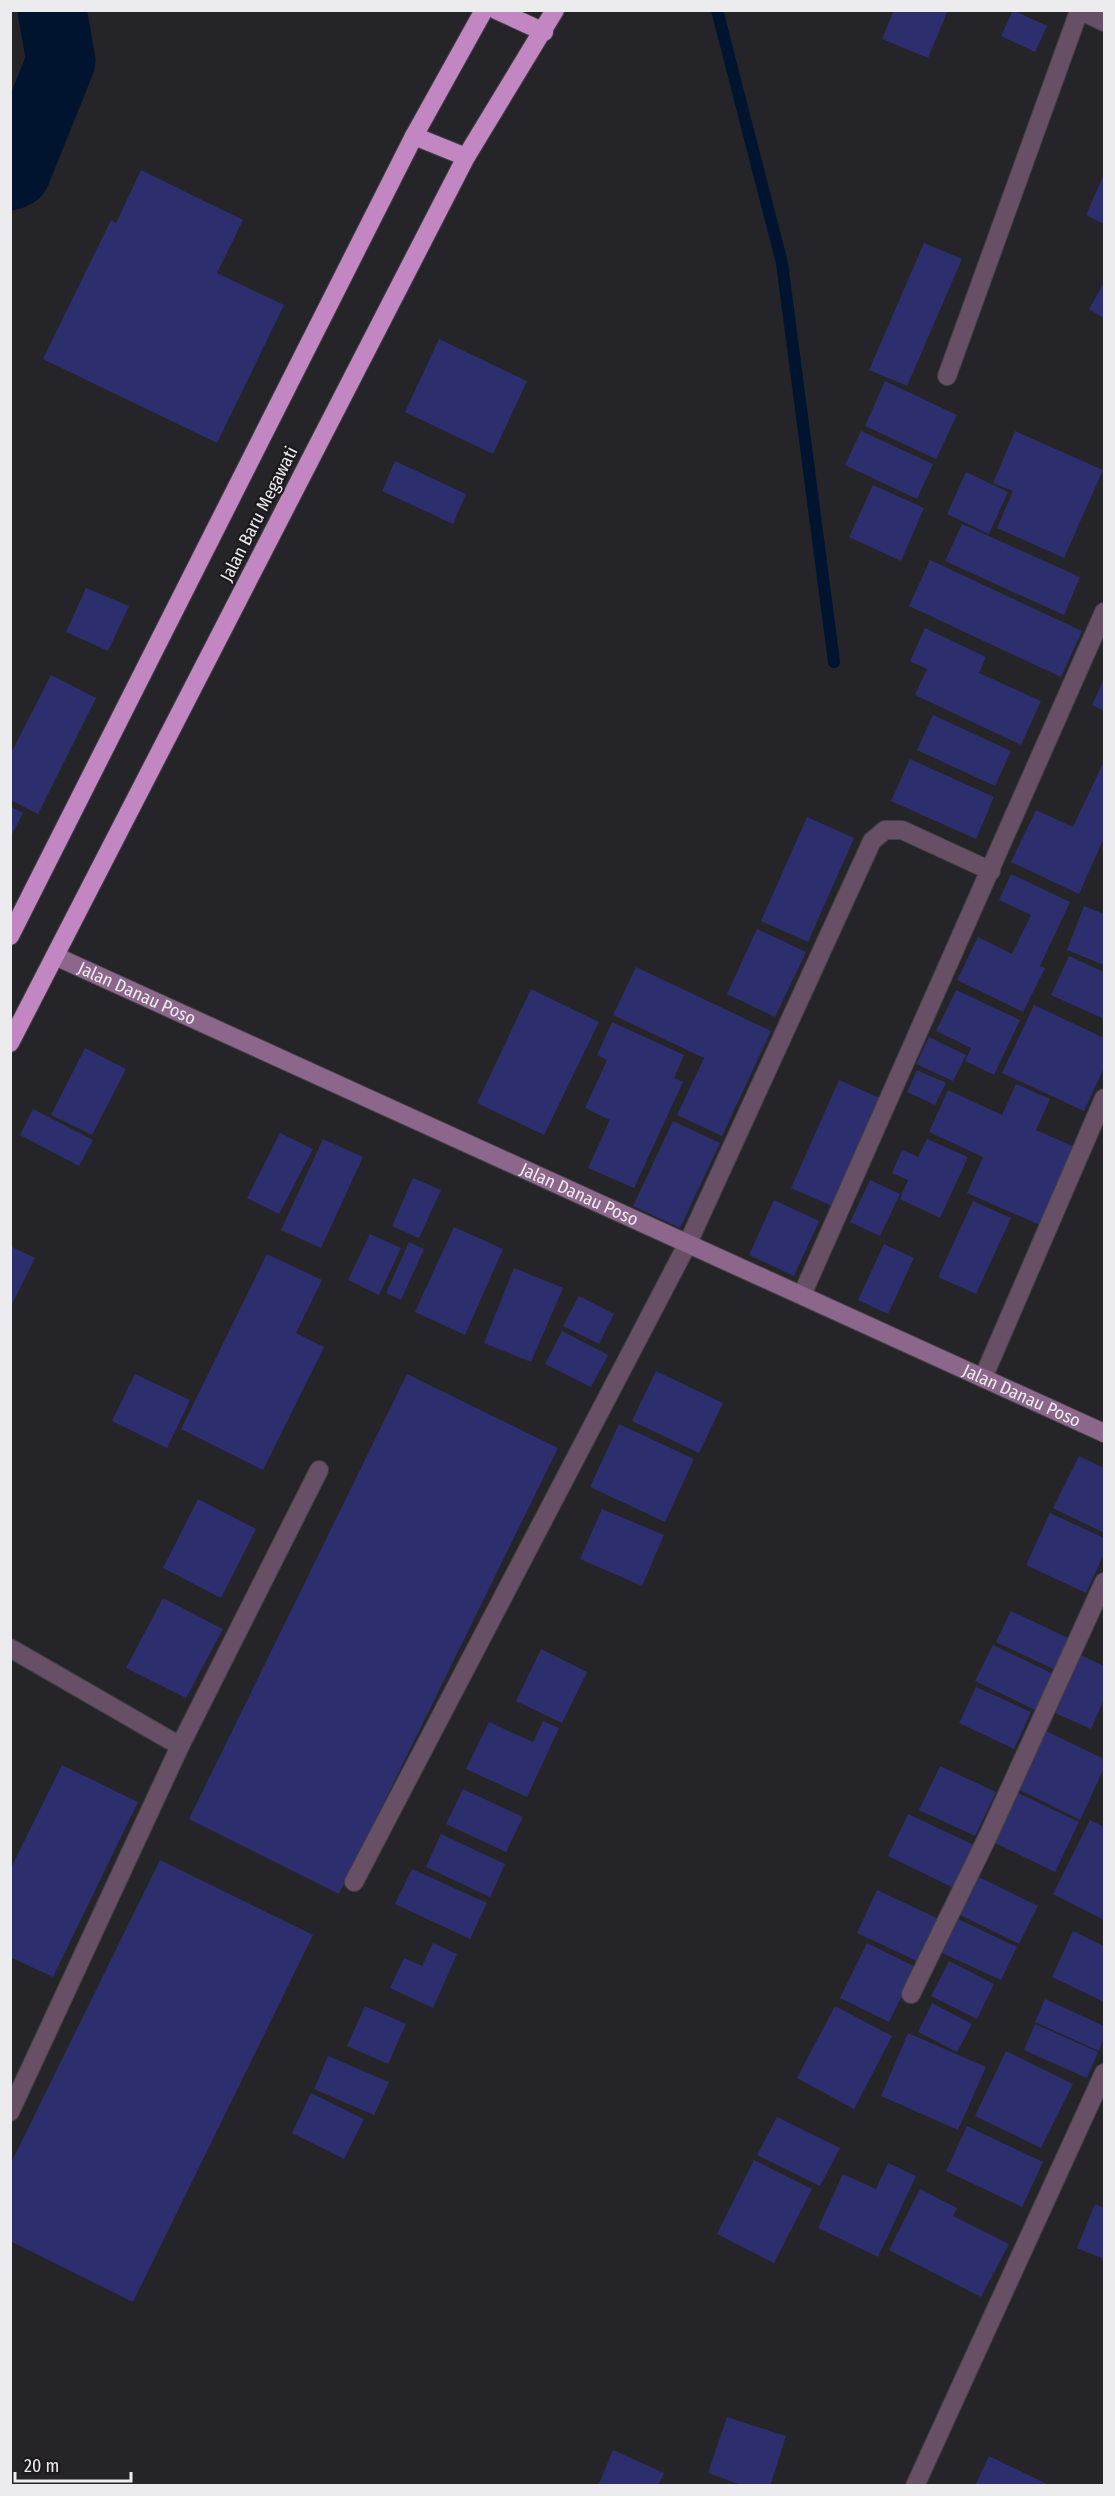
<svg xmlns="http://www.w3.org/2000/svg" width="1115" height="2496" viewBox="0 0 1115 2496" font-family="'Fira Sans Condensed',sans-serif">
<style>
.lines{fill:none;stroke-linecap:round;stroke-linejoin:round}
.stream{stroke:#001430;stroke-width:12}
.river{stroke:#001430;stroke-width:69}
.building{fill:#2d2e6d}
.lane-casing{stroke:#414044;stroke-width:20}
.street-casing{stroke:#414044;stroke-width:20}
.secondary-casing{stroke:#414044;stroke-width:20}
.highway-casing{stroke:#414044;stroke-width:20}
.lane{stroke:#674f66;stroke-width:18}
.street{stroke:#674f66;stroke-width:18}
.secondary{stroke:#8c668b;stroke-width:18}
.highway{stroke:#c287c2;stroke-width:18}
.labels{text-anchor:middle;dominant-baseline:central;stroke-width:4.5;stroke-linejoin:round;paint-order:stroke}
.street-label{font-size:18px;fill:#ecebee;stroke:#1c1a1f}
</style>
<rect width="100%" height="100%" fill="#252428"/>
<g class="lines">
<!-- stream -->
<polyline class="stream" points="717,10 782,263 834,662"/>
<!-- river -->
<polyline class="river" points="10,176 16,173 61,61 52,10"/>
</g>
<!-- building -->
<g class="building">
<polygon points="894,10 948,10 928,58 882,39"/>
<polygon points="1013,10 1047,26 1035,52 1001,36"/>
<polygon points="141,170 243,220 217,273 284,305 217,443 43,359 111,220 116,223"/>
<polygon points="1104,174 1104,224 1086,215"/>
<polygon points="924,243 962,259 907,386 869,370"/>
<polygon points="1104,283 1104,318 1089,309"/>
<polygon points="439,339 527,381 493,454 405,412"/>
<polygon points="885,381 957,415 936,459 865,426"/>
<polygon points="861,431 933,464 917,499 845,465"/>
<polygon points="1015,431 1103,470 1064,558 997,528 1013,491 993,483"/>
<polygon points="395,461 466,494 453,524 382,491"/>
<polygon points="966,472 1008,492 989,534 947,514"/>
<polygon points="873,485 924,508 901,561 849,537"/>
<polygon points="962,524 1080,577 1064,615 945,561"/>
<polygon points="930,560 1082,631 1061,677 909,606"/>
<polygon points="86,588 129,606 108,651 66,632"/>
<polygon points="925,628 986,657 979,673 1041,701 1021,745 915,695 927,669 910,661"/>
<polygon points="51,675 96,698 38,814 10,800 10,755"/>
<polygon points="1104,679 1104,711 1092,705"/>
<polygon points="933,715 1011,751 995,786 917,750"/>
<polygon points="910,759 994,797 976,839 891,801"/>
<polygon points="1104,761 1104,838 1079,894 1011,862 1036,810 1073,827"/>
<polygon points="10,806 23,813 10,838"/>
<polygon points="807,817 854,838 808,942 761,921"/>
<polygon points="1011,874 1070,902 1040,966 1045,968 1023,1012 957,980 978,937 1012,954 1031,915 999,900"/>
<polygon points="1084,906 1104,914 1104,965 1067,950"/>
<polygon points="757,929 806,952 775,1017 727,994"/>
<polygon points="1069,956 1104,972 1104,1019 1051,995"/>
<polygon points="636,967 771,1031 722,1136 677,1115 704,1058 613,1015"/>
<polygon points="531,989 599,1022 544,1135 477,1103"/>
<polygon points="956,990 1020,1020 994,1075 965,1061 971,1048 936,1031"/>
<polygon points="1034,1005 1104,1038 1104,1068 1084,1111 1002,1073"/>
<polygon points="612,1022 684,1055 674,1078 683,1082 634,1188 588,1168 610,1120 585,1108 607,1060 597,1055"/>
<polygon points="929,1037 966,1055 953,1081 916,1064"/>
<polygon points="85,1048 126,1069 92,1135 51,1115"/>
<polygon points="917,1070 946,1083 935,1105 907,1092"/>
<polygon points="839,1080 882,1099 834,1207 791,1188"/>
<polygon points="1016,1084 1050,1099 1036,1130 1077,1148 1042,1226 967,1193 983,1157 929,1132 948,1090 1002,1115"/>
<polygon points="33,1109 93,1140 79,1166 20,1135"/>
<polygon points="673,1121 720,1143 680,1228 633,1206"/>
<polygon points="280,1133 313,1149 279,1214 247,1198"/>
<polygon points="323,1139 363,1157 321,1248 281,1230"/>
<polygon points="927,1139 968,1157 940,1218 900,1199 908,1180 892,1173 902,1150 918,1157"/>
<polygon points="413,1178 441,1190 419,1238 392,1226"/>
<polygon points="870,1180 900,1194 880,1236 850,1222"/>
<polygon points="774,1200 819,1221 794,1276 749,1255"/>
<polygon points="973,1201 1011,1218 976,1294 938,1277"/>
<polygon points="454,1227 503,1249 465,1335 415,1312"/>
<polygon points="370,1234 401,1248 379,1295 348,1280"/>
<polygon points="409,1242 424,1249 401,1300 386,1293"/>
<polygon points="884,1244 914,1258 888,1314 858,1300"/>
<polygon points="10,1246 35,1258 10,1308"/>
<polygon points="267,1254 322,1280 296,1333 324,1347 263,1470 181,1429"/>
<polygon points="514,1268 563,1288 531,1362 484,1343"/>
<polygon points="579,1296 614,1314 599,1344 563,1326"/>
<polygon points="562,1331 608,1355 591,1387 545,1364"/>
<polygon points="656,1371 723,1403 699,1453 632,1421"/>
<polygon points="135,1374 190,1400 167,1448 112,1421"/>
<polygon points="407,1374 558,1448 339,1894 189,1819"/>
<polygon points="619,1424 694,1459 665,1522 590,1487"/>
<polygon points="1079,1456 1104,1468 1104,1533 1053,1508"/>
<polygon points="198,1499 256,1529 221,1598 163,1568"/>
<polygon points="602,1509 664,1535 642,1586 580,1559"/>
<polygon points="1050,1513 1104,1538 1104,1554 1086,1593 1026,1565"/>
<polygon points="163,1598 223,1629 186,1698 126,1668"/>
<polygon points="1011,1611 1070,1639 1055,1670 996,1642"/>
<polygon points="993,1645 1053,1674 1035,1710 975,1681"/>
<polygon points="541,1649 587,1672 562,1723 516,1701"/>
<polygon points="1081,1655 1104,1666 1104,1700 1091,1729 1055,1713"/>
<polygon points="976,1687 1031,1712 1014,1749 959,1723"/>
<polygon points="543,1721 559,1728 527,1797 466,1769 489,1722 533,1742"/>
<polygon points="1044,1730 1104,1759 1104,1768 1080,1820 1016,1788"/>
<polygon points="62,1765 138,1802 53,1977 10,1957 10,1870"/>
<polygon points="940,1766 996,1792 975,1836 919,1810"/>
<polygon points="463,1789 523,1817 506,1852 446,1824"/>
<polygon points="1016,1792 1079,1822 1055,1872 993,1842"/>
<polygon points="908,1814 978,1847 958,1890 888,1856"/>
<polygon points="1090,1820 1104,1827 1104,1920 1053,1894"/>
<polygon points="441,1834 505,1864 490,1897 426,1867"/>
<polygon points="160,1860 313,1935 133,2302 10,2241 10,2165"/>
<polygon points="412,1869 487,1903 470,1939 395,1904"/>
<polygon points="979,1877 1038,1906 1019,1944 960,1915"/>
<polygon points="877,1890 941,1920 921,1963 857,1933"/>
<polygon points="958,1919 1017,1947 1001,1980 942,1953"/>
<polygon points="1073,1931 1104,1946 1104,2002 1052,1977"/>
<polygon points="433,1943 457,1954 433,2008 390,1988 404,1958 422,1966"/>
<polygon points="867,1943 916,1967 889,2022 840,1998"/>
<polygon points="949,1961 994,1984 977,2019 931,1996"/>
<polygon points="1045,1999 1104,2026 1104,2038 1099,2051 1035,2022"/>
<polygon points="932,2003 972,2024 957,2052 918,2032"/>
<polygon points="365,2006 406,2024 388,2064 347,2046"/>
<polygon points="835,2006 892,2036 854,2109 797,2078"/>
<polygon points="1035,2024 1098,2052 1087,2078 1024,2050"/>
<polygon points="908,2033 986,2067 958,2130 881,2096"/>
<polygon points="1006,2051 1073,2084 1041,2148 975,2116"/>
<polygon points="328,2056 389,2082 374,2115 314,2089"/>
<polygon points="311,2093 364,2119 344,2159 292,2133"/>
<polygon points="777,2117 840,2148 820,2186 757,2155"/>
<polygon points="967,2126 1043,2162 1022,2207 946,2171"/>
<polygon points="754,2160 812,2189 774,2263 717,2234"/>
<polygon points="888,2163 916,2176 878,2257 818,2228 843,2174 876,2189"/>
<polygon points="920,2189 957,2208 953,2216 1009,2244 981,2297 889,2250"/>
<polygon points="1095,2204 1104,2208 1104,2259 1077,2248"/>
<polygon points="727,2417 786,2436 770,2486 744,2486 708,2473"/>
<polygon points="613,2450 664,2473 658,2486 598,2486"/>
<polygon points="989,2456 1051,2486 975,2486"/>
</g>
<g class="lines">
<!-- lane casing -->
<g class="lane-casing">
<g id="lane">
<polyline points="947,376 1079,11"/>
<polyline points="10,1648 180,1746"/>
<polyline points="10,2112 180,1746 319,1470"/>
</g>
</g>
<!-- street casing -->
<g class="street-casing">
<g id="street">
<polyline points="1079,10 1104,22"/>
<polyline points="802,1295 1104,612"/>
<polyline points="983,1378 1104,1098"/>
<polyline points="354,1882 688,1243 872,841 885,830 902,830 991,871"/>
<polyline points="911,1994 989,1834 1104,1582"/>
<polyline points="915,2486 1104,2073"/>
</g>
</g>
<!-- secondary casing -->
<g class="secondary-casing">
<g id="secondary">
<path id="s1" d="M55 956 1104 1433"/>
</g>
</g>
<!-- highway casing -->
<g class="highway-casing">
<g id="highway">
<polyline points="496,10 544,32"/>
<polyline points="414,136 466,157"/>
<polyline points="10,936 414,136 484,10"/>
<polyline points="10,1043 466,157 555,10"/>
</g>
</g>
<!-- lane -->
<use href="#lane" class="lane"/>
<!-- street -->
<use href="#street" class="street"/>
<!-- secondary -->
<use href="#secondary" class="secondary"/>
<!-- highway -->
<use href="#highway" class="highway"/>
</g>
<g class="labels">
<!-- street labels -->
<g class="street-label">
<text transform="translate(259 514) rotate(-63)">Jalan Baru Megawati</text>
<text stroke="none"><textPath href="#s1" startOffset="90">Jalan Danau Poso</textPath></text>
<text stroke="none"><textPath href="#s1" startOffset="576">Jalan Danau Poso</textPath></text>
<text stroke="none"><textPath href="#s1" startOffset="1062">Jalan Danau Poso</textPath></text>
</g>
</g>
<!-- border -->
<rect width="1115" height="2496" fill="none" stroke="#ecebee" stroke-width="24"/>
<!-- scale -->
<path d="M15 2472v9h116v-9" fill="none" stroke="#ecebee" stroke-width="3"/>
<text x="24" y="2472" font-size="18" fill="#ecebee" stroke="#1c1a1f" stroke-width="4.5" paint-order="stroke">20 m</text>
</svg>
